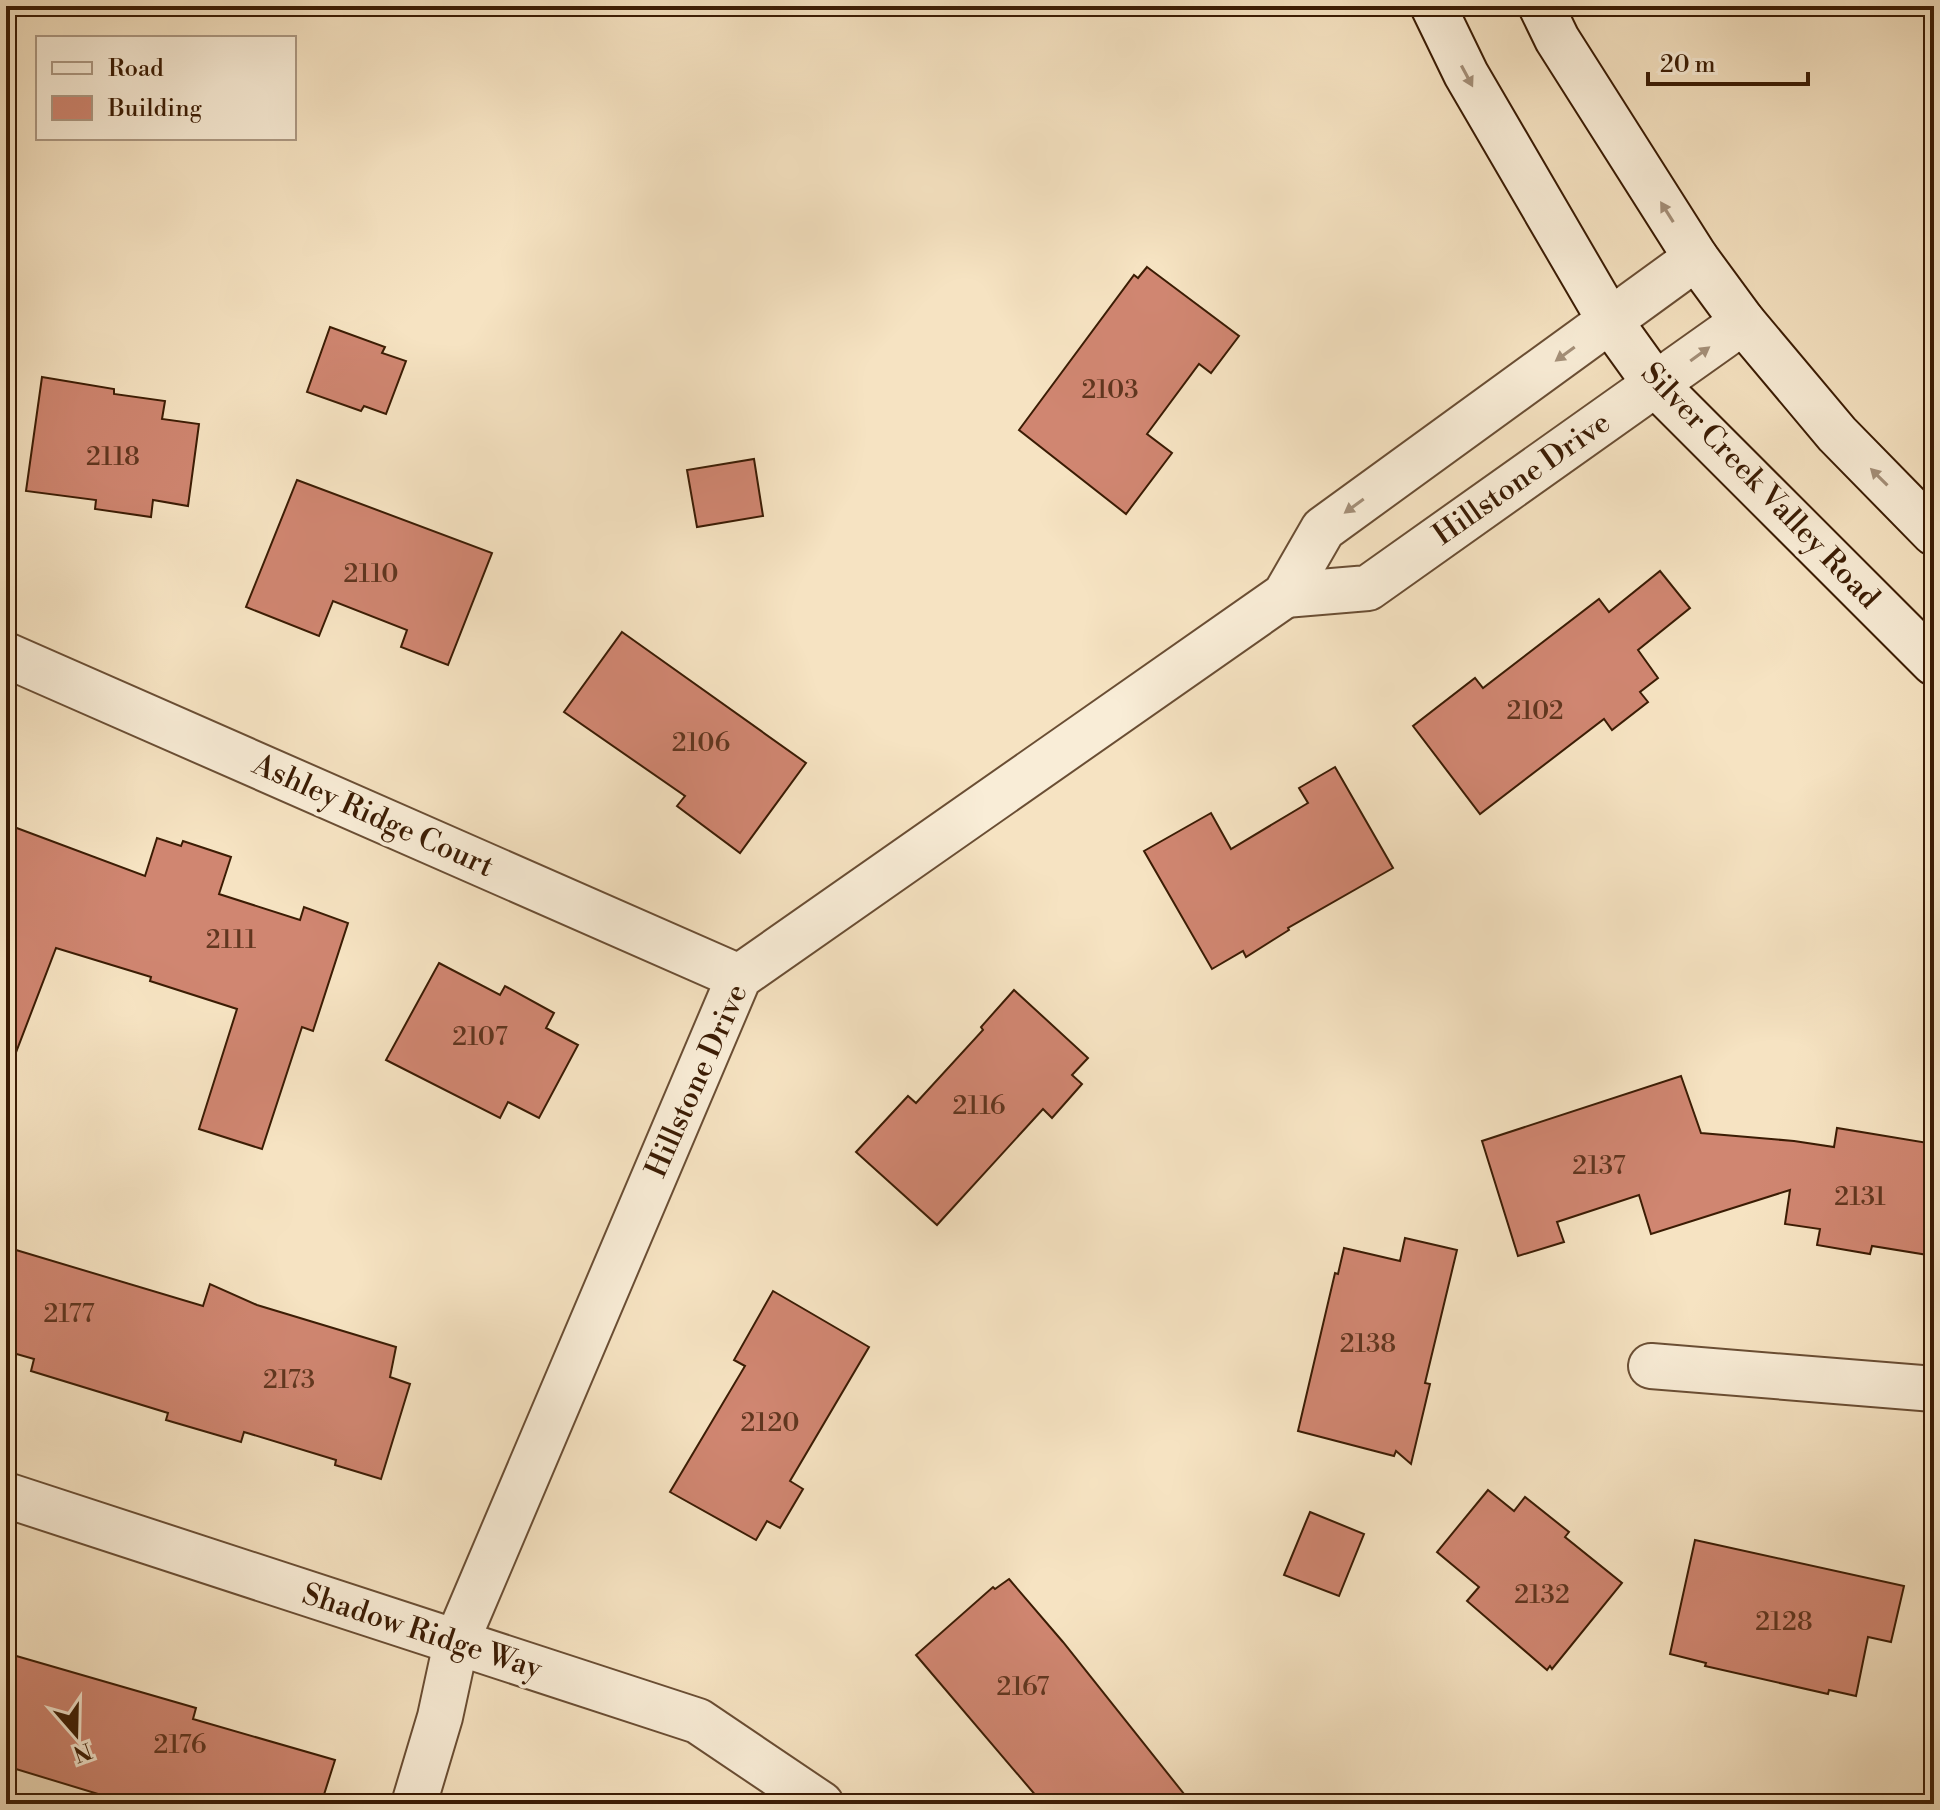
<svg xmlns="http://www.w3.org/2000/svg" width="1940" height="1810" viewBox="0 0 1940 1810" font-family="'Libre Bodoni',serif">
<style>
.building{fill:#d08671;stroke:#3b1c04;stroke-width:2}
.lines{fill:none;stroke-linecap:round;stroke-linejoin:round}
.street-casing{stroke:#6a4e34;stroke-width:48}
.secondary-casing{stroke:#3b1c04;stroke-width:48}
.street{stroke:#f9edd7;stroke-width:44}
.secondary{stroke:#f9edd7;stroke-width:44}
.oneway{fill:#a48f78}
.labels{text-anchor:middle;dominant-baseline:central;stroke-width:8;stroke-linejoin:round;paint-order:stroke}
.number-label{font-size:26px;fill:#60361f}
.street-label{font-size:30px;fill:#3b1c04;stroke:#f9edd7}
</style>
<rect width="100%" height="100%" fill="#f6e3c2"/>
<filter id="stains"><feTurbulence type="fractalNoise" baseFrequency=".0025" numOctaves="4"/><feColorMatrix values="0 0 0 0 .2 0 0 0 0 .09 0 0 0 0 .02 0 0 0 .5 -.17"/></filter>
<radialGradient id="worn" r=".72"><stop offset=".6" stop-color="#630" stop-opacity="0"/><stop offset="1" stop-color="#630" stop-opacity=".3"/></radialGradient>
<!-- building -->
<g class="building">
<polygon points="1147,267 1239,336 1211,373 1199,364 1147,434 1172,453 1126,514 1019,430 1134,275 1138,278"/>
<polygon points="330,327 385,347 382,353 406,361 386,414 364,406 361,411 307,392"/>
<polygon points="42,377 114,389 114,394 165,401 162,419 199,424 188,506 153,500 151,517 95,509 96,500 26,491"/>
<polygon points="754,459 763,516 697,527 687,470"/>
<polygon points="297,480 492,553 448,665 401,647 407,630 333,601 319,636 246,607"/>
<polygon points="1660,571 1690,608 1638,650 1658,678 1640,692 1648,702 1612,730 1604,719 1480,814 1413,726 1475,678 1483,688 1599,599 1609,612"/>
<polygon points="622,632 806,763 740,853 677,806 685,796 564,712"/>
<polygon points="1335,767 1393,868 1288,928 1289,930 1246,957 1243,951 1212,969 1144,851 1211,813 1231,849 1308,803 1299,788"/>
<polygon points="6,824 145,876 157,838 181,846 183,841 231,857 219,894 300,920 304,907 348,923 313,1031 302,1027 262,1149 199,1129 237,1009 150,981 151,977 56,948 10,1068 6,1067"/>
<polygon points="439,963 500,995 505,986 554,1013 546,1028 578,1045 539,1118 508,1102 500,1118 386,1060"/>
<polygon points="1014,990 1088,1058 1072,1075 1082,1084 1052,1118 1043,1109 937,1225 856,1152 908,1096 916,1103 983,1030 981,1027"/>
<polygon points="1681,1076 1701,1133 1794,1141 1834,1147 1837,1128 1934,1144 1934,1256 1872,1246 1870,1254 1817,1245 1820,1229 1785,1224 1790,1190 1651,1234 1639,1195 1557,1222 1564,1242 1518,1256 1482,1141"/>
<polygon points="1405,1238 1457,1250 1425,1383 1430,1384 1411,1464 1396,1451 1394,1456 1298,1431 1335,1273 1338,1274 1344,1248 1400,1261"/>
<polygon points="6,1247 203,1306 210,1284 257,1305 396,1347 390,1377 410,1384 381,1479 335,1465 336,1460 244,1432 241,1442 166,1420 168,1413 31,1371 34,1359 6,1351"/>
<polygon points="773,1291 869,1347 790,1481 803,1489 780,1528 767,1521 756,1540 670,1492 745,1366 734,1360"/>
<polygon points="1488,1490 1514,1511 1525,1497 1569,1532 1565,1537 1622,1583 1552,1669 1550,1666 1547,1670 1467,1601 1479,1587 1437,1552"/>
<polygon points="1310,1512 1364,1534 1339,1596 1284,1575"/>
<polygon points="1695,1540 1904,1586 1891,1642 1868,1637 1856,1696 1829,1690 1828,1694 1705,1666 1706,1663 1670,1654"/>
<polygon points="1009,1579 1063,1642 1192,1804 1043,1804 916,1655 993,1587 995,1589"/>
<polygon points="6,1653 196,1708 193,1719 335,1760 321,1804 131,1804 6,1766"/>
</g>
<g class="lines">
<!-- street casing -->
<g class="street-casing">
<g id="street">
<polyline points="1285,595 1368,588 1743,322"/>
<polyline points="6,655 739,977"/>
<polyline points="1651,1366 1934,1389"/>
<polyline points="6,1495 698,1721 821,1804"/>
<polyline points="414,1804 440,1717 456,1643 739,977 1285,595 1323,529 1696,258"/>
</g>
</g>
<!-- secondary casing -->
<g class="secondary-casing">
<g id="secondary">
<polyline points="1433,6 1466,74 1610,321 1656,385 1934,663"/>
<polyline points="1541,6 1557,39 1696,258 1743,322 1837,434 1934,533"/>
</g>
</g>
<!-- street -->
<use href="#street" class="street"/>
<!-- secondary -->
<use href="#secondary" class="secondary"/>
</g>
<!-- one-way arrows -->
<defs><path id="oneway-solid" d="M-6-.8H1V-3.2L6.5 0L1 3.2V.8H-6Z" transform="scale(2)"/></defs>
<g class="oneway">
<use href="#oneway-solid" transform="translate(1467 76) rotate(62)"/>
<use href="#oneway-solid" transform="translate(1667 212) rotate(-122)"/>
<use href="#oneway-solid" transform="translate(1565 354) rotate(144)"/>
<use href="#oneway-solid" transform="translate(1700 354) rotate(-36)"/>
<use href="#oneway-solid" transform="translate(1879 477) rotate(-135)"/>
<use href="#oneway-solid" transform="translate(1354 506) rotate(144)"/>
</g>
<g class="labels">
<!-- number labels -->
<g class="number-label">
<text x="1110" y="390">2103</text>
<text x="113" y="457">2118</text>
<text x="371" y="574">2110</text>
<text x="1535" y="711">2102</text>
<text x="701" y="743">2106</text>
<text x="231" y="940">2111</text>
<text x="480" y="1037">2107</text>
<text x="979" y="1106">2116</text>
<text x="1599" y="1166">2137</text>
<text x="1860" y="1197">2131</text>
<text x="69" y="1314">2177</text>
<text x="1368" y="1344">2138</text>
<text x="289" y="1380">2173</text>
<text x="770" y="1423">2120</text>
<text x="1542" y="1595">2132</text>
<text x="1784" y="1622">2128</text>
<text x="1023" y="1687">2167</text>
<text x="180" y="1745">2176</text>
</g>
<!-- street labels -->
<g class="street-label">
<text transform="translate(1522 479) rotate(-35)">Hillstone Drive</text>
<text transform="translate(1760 486) rotate(46)">Silver Creek Valley Road</text>
<text transform="translate(373 816) rotate(24)">Ashley Ridge Court</text>
<text transform="translate(697 1081) rotate(-66)">Hillstone Drive</text>
<text transform="translate(422 1632) rotate(18)">Shadow Ridge Way</text>
</g>
</g>
<!-- margin -->
<rect width="1940" height="1810" fill="none" stroke="#f6e3c2" stroke-width="32"/>
<rect x="8" y="8" width="1924" height="1794" fill="none" stroke="#3b1c04" stroke-width="4"/>
<rect x="16" y="16" width="1908" height="1778" fill="none" stroke="#3b1c04" stroke-width="2"/>
<!-- legend -->
<rect x="36" y="36" width="260" height="104" fill="#f9edd7" stroke="#ad9983" stroke-width="2"/>
<rect x="52" y="62" width="40" height="12" fill="#f9edd7" stroke="#ad9983" stroke-width="2"/>
<text x="108" y="76" font-size="24" fill="#3b1c04">Road</text>
<rect x="52" y="96" width="40" height="24" fill="#d08671" stroke="#ad9983" stroke-width="2"/>
<text x="108" y="116" font-size="24" fill="#3b1c04">Building</text>
<!-- north arrow -->
<g transform="translate(76 1734) rotate(160)" stroke="#f9edd7" stroke-width="6" paint-order="stroke">
<path d="M0-6L14 30L0 20L-14 30Z" fill="#3b1c04"/>
<text y="-12" font-size="22" font-weight="bold" text-anchor="middle" fill="#3b1c04">N</text>
</g>
<!-- scale -->
<path d="M1648 72v12h160v-12" fill="none" stroke="#3b1c04" stroke-width="4"/>
<text x="1660" y="72" font-size="24" fill="#3b1c04" stroke="#f9edd7" stroke-width="6" paint-order="stroke">20 m</text>
<rect width="100%" height="100%" filter="url(#stains)"/>
<rect width="100%" height="100%" fill="url(#worn)"/>
</svg>
